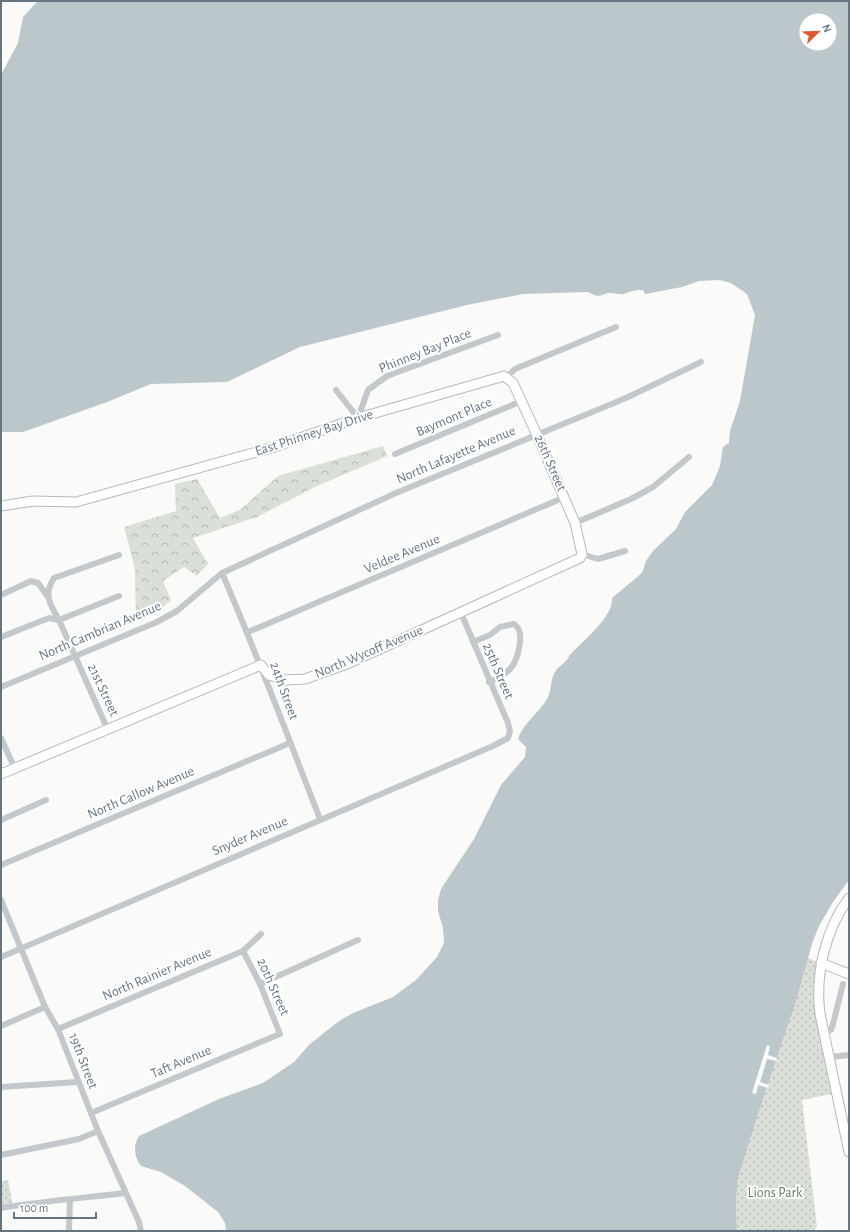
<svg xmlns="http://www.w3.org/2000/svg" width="850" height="1232" viewBox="0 0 850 1232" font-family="'Alegreya Sans',sans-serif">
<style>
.forest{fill:url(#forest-crowns)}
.park{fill:url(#park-dots)}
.water{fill:#bbc7cb;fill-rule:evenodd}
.pier{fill:#fafaf8}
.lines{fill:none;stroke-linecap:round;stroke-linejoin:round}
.secondary-casing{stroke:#b3babf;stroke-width:11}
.street{stroke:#c3c8cc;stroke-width:6}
.secondary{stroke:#fff;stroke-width:9}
.labels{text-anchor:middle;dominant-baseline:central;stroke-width:4;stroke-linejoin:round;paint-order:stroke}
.street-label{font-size:14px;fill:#657683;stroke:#fff}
.park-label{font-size:14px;fill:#687a64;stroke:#fff}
</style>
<defs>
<pattern id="forest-crowns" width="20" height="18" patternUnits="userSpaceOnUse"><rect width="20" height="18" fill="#dadfd7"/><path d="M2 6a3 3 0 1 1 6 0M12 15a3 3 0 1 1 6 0" fill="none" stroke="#b4b9b4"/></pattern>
<pattern id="park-dots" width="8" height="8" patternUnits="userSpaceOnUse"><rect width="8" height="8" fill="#dadfd7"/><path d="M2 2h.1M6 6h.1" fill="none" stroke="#b4b9b4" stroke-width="1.8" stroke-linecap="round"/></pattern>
</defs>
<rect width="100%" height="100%" fill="#fafaf8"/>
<!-- forest -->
<polygon class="forest" points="383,446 387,456 315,487 257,517 193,538 208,564 197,576 184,567 163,581 171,600 162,608 136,620 135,569 124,527 176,511 175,484 197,479 220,518 240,510 278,476"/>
<!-- park -->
<g class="park">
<polygon points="808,958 821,963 819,976 836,1093 802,1100 817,1227 813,1231 737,1231 736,1201 738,1178 761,1105 796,1002"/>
<polygon points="1,1174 2,1181 8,1180 13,1206 1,1208"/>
</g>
<!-- water -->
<path class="water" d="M38 1H849V880L833 902 819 926 812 944 796 1002 761 1105 738 1178 736 1201 737 1231H226L225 1223 218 1212 185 1186 161 1172 141 1166C134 1157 133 1145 139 1136L219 1099 263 1083 294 1062 310 1044 339 1021 353 1013 393 997 416 980 437 957 444 943 443 928 438 911V900L441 889 474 839 501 785 525 757 526 747 518 739C523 723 539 713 547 699 552 691 550 679 555 672 559 665 567 663 569 656 581 642 614 617 612 598L642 573 646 561 653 551 676 529 685 512 712 485 720 466 723 447 729 443 730 431 740 401 755 315 747 294 731 283 719 280 699 281 682 287 645 294 643 290C633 290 633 291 624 294 620 295 616 293 611 293 599 293 603 300 588 292L523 294 467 305 300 347 227 382 151 384 107 402 23 432H1V75L18 43 23 17ZM806 20H830V44H806Z"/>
<!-- pier -->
<polygon class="pier" points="767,1045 770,1046 768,1055 777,1058 776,1061 767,1059 760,1082 769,1085 768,1086 768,1088 758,1085 756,1094 752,1093"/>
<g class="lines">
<!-- secondary casing -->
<g class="secondary-casing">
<g id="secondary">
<polyline points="1,506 33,501 76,502 271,448 358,418 504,376 513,383 537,435 575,523 582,554 580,558 347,664 305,679 285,680 269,675 261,665 1,774"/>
<path d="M849 898C825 930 815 975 820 1014L849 1152"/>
<polyline points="821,963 849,974"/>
</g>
</g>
<!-- street -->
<g class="street">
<polyline points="507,377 515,369 616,327"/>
<polyline points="336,390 358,418"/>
<polyline points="358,418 368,390 387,376 498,335"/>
<polyline points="395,454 522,401"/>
<polyline points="575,523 631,499 653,487 689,457"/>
<polyline points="582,554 598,559 625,551"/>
<path d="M222 573C257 654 288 737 320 819"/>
<polyline points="1,595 31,581 38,583 48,597"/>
<polyline points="248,632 565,497"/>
<polyline points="1,637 49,618 59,620 119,596"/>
<path d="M473 642 490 635 500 627 514 624C526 631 518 659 511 668 505 675 498 678 489 682"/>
<polyline points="1,687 157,622 177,611 222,573 396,493 626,398 701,362"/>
<path d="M107 728 59 620C50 604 43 595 54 578L119 555"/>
<polyline points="1,738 15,769"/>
<polyline points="1,820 46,800"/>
<polyline points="1,865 290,743"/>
<polyline points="1,900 45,1007 58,1029 98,1131 139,1222 141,1231"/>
<polyline points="1,957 493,746 508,738 510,731 508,723 461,613"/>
<polyline points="260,984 358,940"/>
<polyline points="1,1026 45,1007"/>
<polyline points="58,1029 243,951 261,934"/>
<polyline points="824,1033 831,1030 833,1024 843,984"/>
<polyline points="830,1057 849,1055"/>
<polyline points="1,1087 78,1082"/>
<polyline points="91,1113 280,1034 260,984 243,951"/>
<polyline points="1,1155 79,1139 98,1131"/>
<path d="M1 1208C42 1201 84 1198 125 1193"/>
<polyline points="69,1231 70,1200"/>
</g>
<!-- secondary -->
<use href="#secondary" class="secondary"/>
</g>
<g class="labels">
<!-- street labels -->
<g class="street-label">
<text transform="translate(425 351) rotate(-22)">Phinney Bay Place</text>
<text transform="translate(454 417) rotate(-23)">Baymont Place</text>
<text transform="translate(314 433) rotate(-18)">East Phinney Bay Drive</text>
<text transform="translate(456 455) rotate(-23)">North Lafayette Avenue</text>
<text transform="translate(550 463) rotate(66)">26th Street</text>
<text transform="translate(402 554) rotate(-23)">Veldee Avenue</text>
<text transform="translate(100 631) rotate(-23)">North Cambrian Avenue</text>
<text transform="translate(369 652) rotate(-23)">North Wycoff Avenue</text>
<text transform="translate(498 671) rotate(67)">25th Street</text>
<text transform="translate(103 690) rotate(65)">21st Street</text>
<text transform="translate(284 691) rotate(70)">24th Street</text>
<text transform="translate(141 793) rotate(-23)">North Callow Avenue</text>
<text transform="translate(250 836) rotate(-23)">Snyder Avenue</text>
<text transform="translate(157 974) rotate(-23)">North Rainier Avenue</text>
<text transform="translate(273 987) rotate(66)">20th Street</text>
<text transform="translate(83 1061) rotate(69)">19th Street</text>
<text transform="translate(181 1062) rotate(-23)">Taft Avenue</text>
</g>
<!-- park labels -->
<g class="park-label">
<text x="775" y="1193">Lions Park</text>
</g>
</g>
<!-- border -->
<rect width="850" height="1232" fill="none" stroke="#657683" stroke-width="4"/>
<!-- north arrow -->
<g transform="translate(818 32) rotate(67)"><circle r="19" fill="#ffffff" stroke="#c1c8cd"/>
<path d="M0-3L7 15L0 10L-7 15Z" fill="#e4572e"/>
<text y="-6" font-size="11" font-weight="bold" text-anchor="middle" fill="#657683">N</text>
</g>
<!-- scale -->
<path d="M14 1212v6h82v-6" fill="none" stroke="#657683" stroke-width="2"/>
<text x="20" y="1212" font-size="12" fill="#657683" stroke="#ffffff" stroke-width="3" paint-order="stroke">100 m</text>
</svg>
